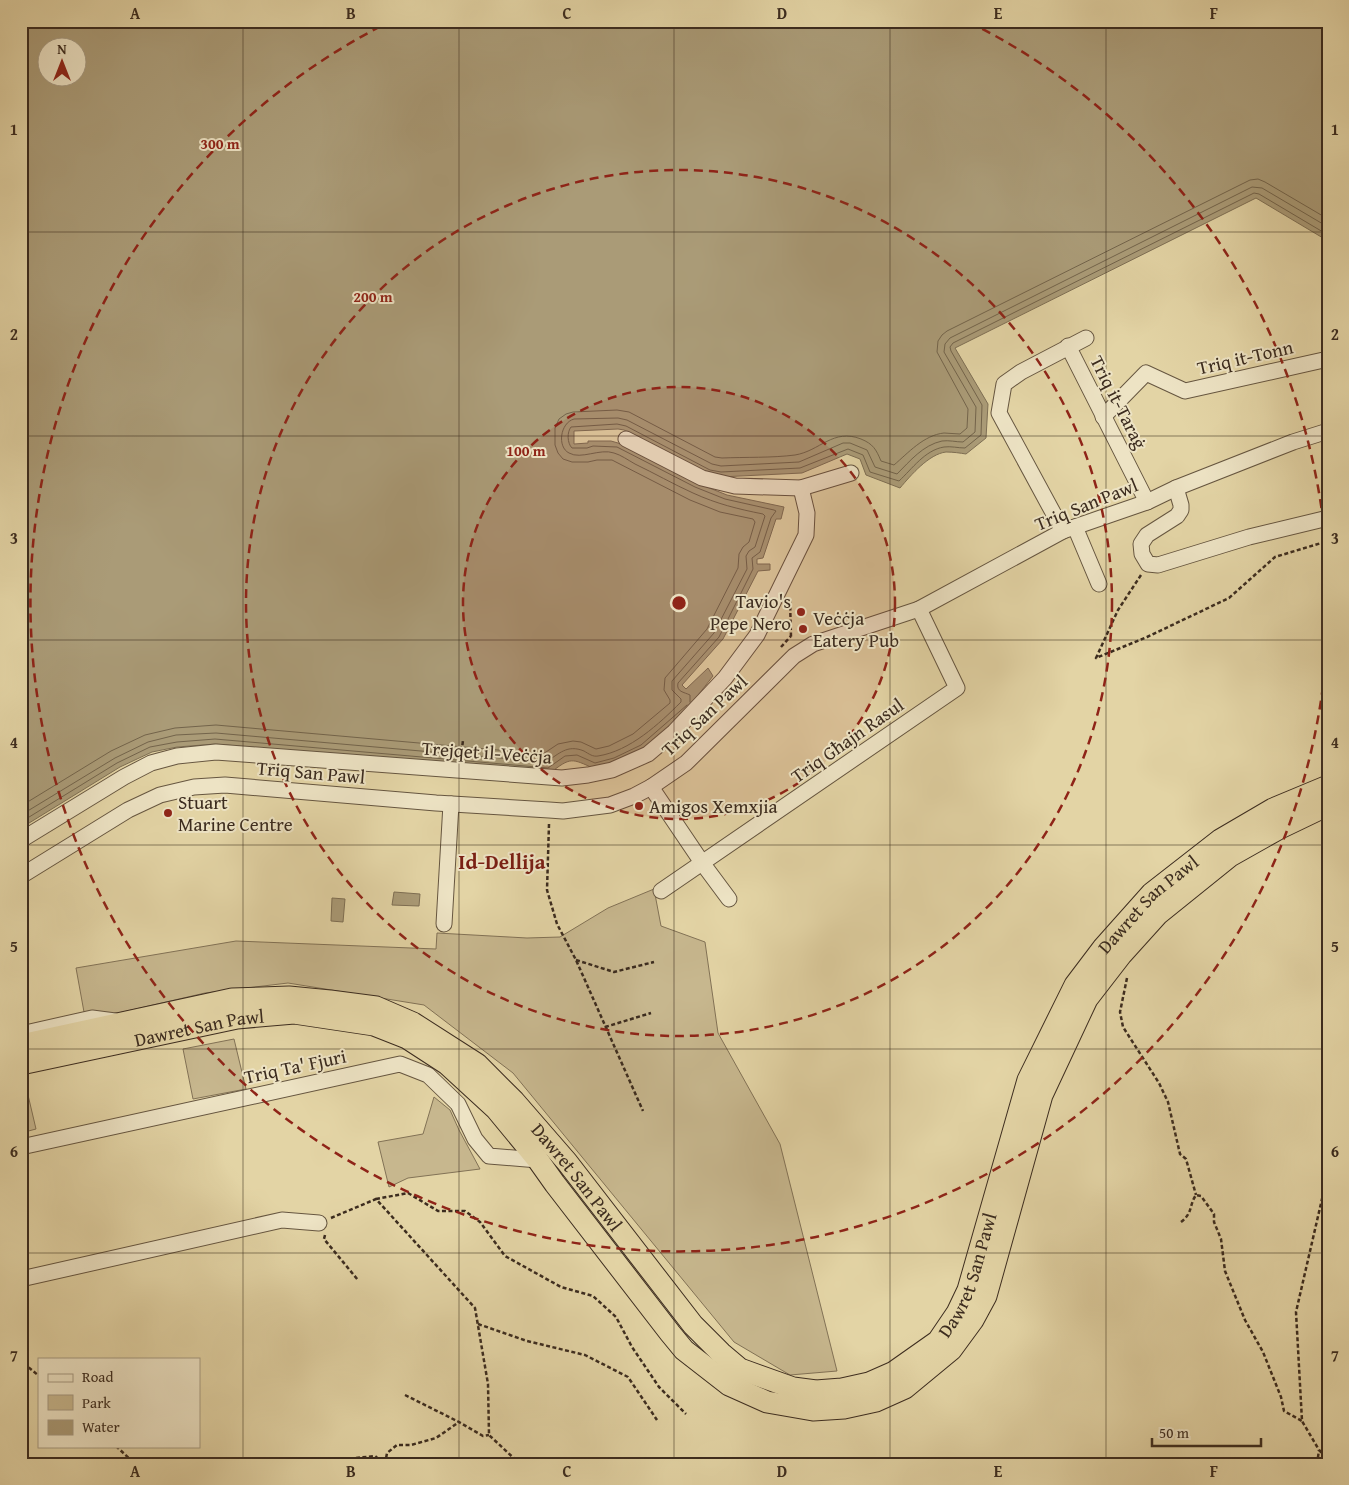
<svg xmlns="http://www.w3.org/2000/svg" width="1349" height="1485" viewBox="0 0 1349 1485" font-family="'Gentium Book Plus',serif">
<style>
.green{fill:#c7b78e;stroke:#827256}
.water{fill:#aa9b77;stroke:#7e6f54;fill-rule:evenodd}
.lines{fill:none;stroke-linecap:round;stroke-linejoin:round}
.shore{stroke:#73644b;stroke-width:1}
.minor-casing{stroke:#665640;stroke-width:17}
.highway-casing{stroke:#3c2c1f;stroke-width:23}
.path{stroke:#3c2c1f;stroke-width:2.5;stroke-dasharray:4 2.5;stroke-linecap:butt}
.minor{stroke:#ede3c4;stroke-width:15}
.highway{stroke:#e3d4a5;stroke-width:21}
.grid{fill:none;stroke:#3c2c1f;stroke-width:1;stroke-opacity:0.55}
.ring{fill:none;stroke:#8f2418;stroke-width:2.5;stroke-dasharray:9 6}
.poi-dot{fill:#8f2418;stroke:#ede3c4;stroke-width:2}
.labels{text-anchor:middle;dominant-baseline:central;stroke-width:4;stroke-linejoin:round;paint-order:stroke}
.street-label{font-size:19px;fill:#3c2c1f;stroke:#ede3c4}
.poi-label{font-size:19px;fill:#3c2c1f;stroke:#ede3c4;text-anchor:start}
.quarter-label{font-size:21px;font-weight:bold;fill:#7a1f14;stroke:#ede3c4}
.centre{fill:#8f2418;stroke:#ede3c4;stroke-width:2.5}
.ring-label{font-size:15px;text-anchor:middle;font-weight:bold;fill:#8f2418;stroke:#ede3c4;stroke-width:4;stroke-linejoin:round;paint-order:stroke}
.neatline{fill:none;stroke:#3c2c1f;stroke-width:2}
.grid-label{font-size:16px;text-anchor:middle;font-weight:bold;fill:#3c2c1f}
</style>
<rect width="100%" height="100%" fill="#e3d4a5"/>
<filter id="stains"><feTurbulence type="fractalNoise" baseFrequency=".004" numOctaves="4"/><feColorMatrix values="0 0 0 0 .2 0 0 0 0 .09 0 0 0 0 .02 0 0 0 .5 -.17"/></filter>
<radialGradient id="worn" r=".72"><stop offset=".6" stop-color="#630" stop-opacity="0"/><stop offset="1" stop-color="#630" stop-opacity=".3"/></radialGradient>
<!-- green -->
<g class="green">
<polygon points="654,889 661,926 705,942 718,1033 780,1144 837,1371 790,1375 734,1342 513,1073 424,1005 288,983 205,993 114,1014 84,1012 76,968 236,941 436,949 437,933 527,938 560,937 608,908"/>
<polygon points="234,1039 246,1089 193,1099 183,1049"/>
<polygon points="24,1078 36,1129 21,1133 21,1079"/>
<polygon points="434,1097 450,1110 459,1130 480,1169 408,1178 389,1187 378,1142 423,1134"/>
</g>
<!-- water -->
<g class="water">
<path d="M21 21H1328V241L1256 198 955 348 988 404 986 438 966 454C960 453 953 452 946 452 929 454 911 475 900 488L866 475 860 459 847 454 802 473 720 477 709 475 624 430 618 429 574 431V444L588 443V441H611L618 443 697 483 727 495 784 507 781 519H776L763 558 757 559V564H770V570L758 571 723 639 682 685 686 689 708 668 713 676 695 699 697 703 643 750 595 769C571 758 571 757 550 773L215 744 177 747 152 752 120 767 21 828ZM48 48H78V78H48Z"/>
<polygon points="394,892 420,894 419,906 392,905"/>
<polygon points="332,898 345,899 343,922 331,921"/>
</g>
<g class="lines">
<!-- shore -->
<g class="shore">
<path d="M690 702V695C684 692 676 692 678 683L719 637 753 569 752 558 760 552 771 518 776 511 774 510 725 499 695 487 617 447 593 446 587 448H572C567 443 567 432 571 427L617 424 626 426 710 470 721 472 800 468 848 449 863 455 870 472 899 481C912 469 925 450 944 447 951 446 958 448 965 448L981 435 982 405 951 351 950 347 953 343 1254 193 1259 194 1328 235"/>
<path d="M21 806 111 751 145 735 175 728 216 725 543 754 558 744 573 741 581 742 596 749 609 746 633 734 670 703V700L664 690 665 678 707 629 738 568 739 554 743 547 749 542 755 522 753 519 720 512 690 500 612 460H597L588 462H572L563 459 558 453 555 445V428L559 419 566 414 573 412 617 410 629 412 715 457 722 458C745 457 772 458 795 455 820 451 833 428 861 439 873 444 876 449 881 461L894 465C908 453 924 435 944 433 949 433 955 434 960 434L967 428 968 409 937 352 938 341 942 335 947 331 1250 180 1258 179 1265 182 1328 219"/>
<path d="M21 815 115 758 148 742 176 735 216 733 546 762C559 754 567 744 584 751 589 754 593 757 598 756 630 751 659 724 681 702V699L672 690V681L714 633 747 569 746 556 749 551 755 547 765 516 763 514C738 509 717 504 693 493 673 484 654 473 635 464 628 460 621 455 614 453 600 448 581 460 569 453 557 447 560 423 574 419L618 418 627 420 712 464 721 466 799 462 843 443H850L867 450 875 467 897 474C910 461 923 445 942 441 949 440 956 442 963 442L975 432 976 407 944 352 945 344 950 338 1252 187 1262 188 1328 227"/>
<polyline points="21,822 117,763 150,747 177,742 215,739 548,768 565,756 577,755 595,763 614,758 641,745 687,705"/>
</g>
<!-- minor casing -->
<g class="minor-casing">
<g id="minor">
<polyline points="1068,346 1147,502"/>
<polyline points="1103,417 1146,373 1185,391 1328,359"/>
<polyline points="626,439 702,478 735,486 801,488 851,473"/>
<polyline points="1176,488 1181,505 1181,510 1177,516 1147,535 1141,544 1142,554 1148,564 1158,565 1249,537 1328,518"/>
<polyline points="1075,527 1099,584"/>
<polyline points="1063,531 999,413 1004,384 1021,372 1086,338"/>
<polyline points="651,787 703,864 729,899"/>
<polyline points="21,840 124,777 151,763 177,756 216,752 562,778 588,775 612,770 648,754 674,732 725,678 757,635 806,535 807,513 801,488"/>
<polyline points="21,876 128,810 160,795 194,787 225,785 436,803 549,810 563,811 610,805 634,796 651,787 686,763 794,656 813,644 919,609 1063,531 1147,502 1176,488 1293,442 1328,431"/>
<polyline points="661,891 957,688 919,609"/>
<polyline points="444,924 451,804"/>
<polyline points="21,1034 92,1018 115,1021"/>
<polyline points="21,1147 400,1064 428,1075 458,1104 475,1139 489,1156 538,1160 537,1155"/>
<polyline points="21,1279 282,1220 319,1223"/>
</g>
</g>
<!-- highway casing -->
<g class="highway-casing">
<g id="highway">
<path id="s1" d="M21 1045 232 999 289 997 330 1001 376 1007 413 1023 477 1064 514 1101 567 1162 693 1325 721 1353 740 1369 793 1388 816 1391 842 1389 869 1383 894 1372 938 1341 957 1313 968 1290 1028 1080 1075 985 1103 948 1152 893 1220 840 1273 809 1328 786"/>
<path id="s2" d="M21 1064 237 1018 294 1013 374 1025 407 1038 447 1064 496 1109 538 1160 555 1184 670 1333 684 1350 729 1385 767 1402 813 1410 844 1408 876 1401 905 1388 951 1350 973 1320 986 1296 1042 1095 1087 999 1121 955 1158 914 1230 856 1278 829 1328 805"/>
</g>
</g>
<!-- path -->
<g class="path">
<polyline points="1141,575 1118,610 1096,658 1147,637 1229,598 1275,557 1328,541"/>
<polyline points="790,600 791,637"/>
<polyline points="781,647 791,636"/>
<polyline points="461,758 463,740"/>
<polyline points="549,824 547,890 557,924 576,960 643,1111"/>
<polyline points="576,960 614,972 654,962"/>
<polyline points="1127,978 1120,1012 1123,1027 1159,1083 1168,1102 1180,1154 1186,1159 1196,1195"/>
<polyline points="605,1027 651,1013"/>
<polyline points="376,1199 408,1193 438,1211 465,1211 480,1222 505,1256 561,1287 593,1296 616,1317 632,1347 659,1387 686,1414"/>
<polyline points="331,1218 376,1199 475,1308 488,1384 489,1435 520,1464"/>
<path d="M1181 1222C1193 1213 1189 1205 1196 1195L1201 1196 1214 1214V1222L1221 1239 1225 1271 1245 1320 1263 1352 1281 1397 1284 1411 1302 1421"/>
<polyline points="325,1235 324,1239 358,1280"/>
<polyline points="478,1324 527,1341 585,1355 628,1377 657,1420"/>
<polyline points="21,1357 27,1366 39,1376"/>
<polyline points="405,1395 459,1422 483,1436 489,1435"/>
<polyline points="116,1446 135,1464"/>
<polyline points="356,1458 375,1456 384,1464"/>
<polyline points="385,1464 387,1453 397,1445 411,1445 436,1438 459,1422"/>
<polyline points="1317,1464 1319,1450"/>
<polyline points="1324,1464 1325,1456 1319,1450 1302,1421 1296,1312 1325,1186 1328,1181"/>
</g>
<!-- minor -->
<use href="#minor" class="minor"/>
<!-- highway -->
<use href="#highway" class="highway"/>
</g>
<!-- grid -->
<path class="grid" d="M243 21V1464M459 21V1464M674 21V1464M890 21V1464M1106 21V1464M21 232H1328M21 436H1328M21 640H1328M21 845H1328M21 1049H1328M21 1253H1328"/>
<!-- distance rings -->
<circle cx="679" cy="603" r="216" fill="#8f2418" fill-opacity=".12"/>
<g class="ring">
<circle cx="679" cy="603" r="216"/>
<circle cx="679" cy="603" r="433"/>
<path d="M1328 626A649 649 0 1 1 389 22M969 22A649 649 0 0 1 1328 580"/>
</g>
<!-- markers -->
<g class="poi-dot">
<circle cx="801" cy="612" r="5"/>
<circle cx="803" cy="629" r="5"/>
<circle cx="639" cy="806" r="5"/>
<circle cx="168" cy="813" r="5"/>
</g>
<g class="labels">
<!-- street labels -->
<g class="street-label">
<text transform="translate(1245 357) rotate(-13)">Triq it-Tonn</text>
<text transform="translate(1119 402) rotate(63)">Triq it-Taraġ</text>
<text transform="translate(1086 504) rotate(-22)">Triq San Pawl</text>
<text transform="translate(704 715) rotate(-43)">Triq San Pawl</text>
<text transform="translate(847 740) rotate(-35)">Triq Għajn Rasul</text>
<text transform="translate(487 752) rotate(4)">Trejqet il-Veċċja</text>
<text transform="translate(311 772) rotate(5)">Triq San Pawl</text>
<text stroke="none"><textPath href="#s1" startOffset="1588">Dawret San Pawl</textPath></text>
<text stroke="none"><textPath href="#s2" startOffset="182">Dawret San Pawl</textPath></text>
<text transform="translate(295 1066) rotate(-12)">Triq Ta' Fjuri</text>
<text stroke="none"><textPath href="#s1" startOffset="628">Dawret San Pawl</textPath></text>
<text stroke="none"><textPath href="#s1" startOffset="1168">Dawret San Pawl</textPath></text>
</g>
<!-- poi labels -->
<g class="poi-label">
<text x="791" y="601" text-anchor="end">Tavio's<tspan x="791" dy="22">Pepe Nero</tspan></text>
<text x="813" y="618">Veċċja<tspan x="813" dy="22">Eatery Pub</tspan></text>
<text x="178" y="802">Stuart<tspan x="178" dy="22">Marine Centre</tspan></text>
<text x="649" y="806">Amigos Xemxjia</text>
</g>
<!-- quarter labels -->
<g class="quarter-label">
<text x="502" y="861">Id-Dellija</text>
</g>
</g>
<circle cx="679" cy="603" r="8" class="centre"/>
<g class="ring-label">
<text x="220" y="149">300 m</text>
<text x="373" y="302">200 m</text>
<text x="526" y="456">100 m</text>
</g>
<!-- margin -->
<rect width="1349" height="1485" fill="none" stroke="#e3d4a5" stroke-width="55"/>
<!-- legend -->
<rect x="38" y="1358" width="162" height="90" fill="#ede3c4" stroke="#a69a82"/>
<rect x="48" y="1374" width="25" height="8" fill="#ede3c4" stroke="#a69a82"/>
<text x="82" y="1382" font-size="15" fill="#3c2c1f">Road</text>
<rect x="48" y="1395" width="25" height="15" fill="#c7b78e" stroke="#a69a82"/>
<text x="82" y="1408" font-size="15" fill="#3c2c1f">Park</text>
<rect x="48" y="1420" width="25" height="15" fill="#aa9b77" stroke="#a69a82"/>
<text x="82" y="1432" font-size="15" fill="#3c2c1f">Water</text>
<!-- north arrow -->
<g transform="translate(62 62)"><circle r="24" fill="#ede3c4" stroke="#a69a82"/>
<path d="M0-4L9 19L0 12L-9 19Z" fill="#8f2418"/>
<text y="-8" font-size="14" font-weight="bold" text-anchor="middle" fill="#3c2c1f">N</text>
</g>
<!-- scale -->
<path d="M1152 1438v8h109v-8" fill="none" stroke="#3c2c1f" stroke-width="2.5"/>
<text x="1159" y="1438" font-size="15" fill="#3c2c1f" stroke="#ede3c4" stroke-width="4" paint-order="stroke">50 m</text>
<rect x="28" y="28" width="1294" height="1430" class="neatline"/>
<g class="grid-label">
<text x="135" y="19">A</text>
<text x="351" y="19">B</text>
<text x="567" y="19">C</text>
<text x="782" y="19">D</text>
<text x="998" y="19">E</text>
<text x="1214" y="19">F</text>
<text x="14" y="135">1</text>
<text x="1335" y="135">1</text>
<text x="14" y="340">2</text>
<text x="1335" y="340">2</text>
<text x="14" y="544">3</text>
<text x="1335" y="544">3</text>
<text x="14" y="748">4</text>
<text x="1335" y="748">4</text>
<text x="14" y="952">5</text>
<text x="1335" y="952">5</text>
<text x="14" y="1157">6</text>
<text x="1335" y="1157">6</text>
<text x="14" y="1361">7</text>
<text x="1335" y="1361">7</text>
<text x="135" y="1477">A</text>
<text x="351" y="1477">B</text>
<text x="567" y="1477">C</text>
<text x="782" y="1477">D</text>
<text x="998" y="1477">E</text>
<text x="1214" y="1477">F</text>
</g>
<rect width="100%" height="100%" filter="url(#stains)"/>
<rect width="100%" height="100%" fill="url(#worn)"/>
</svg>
